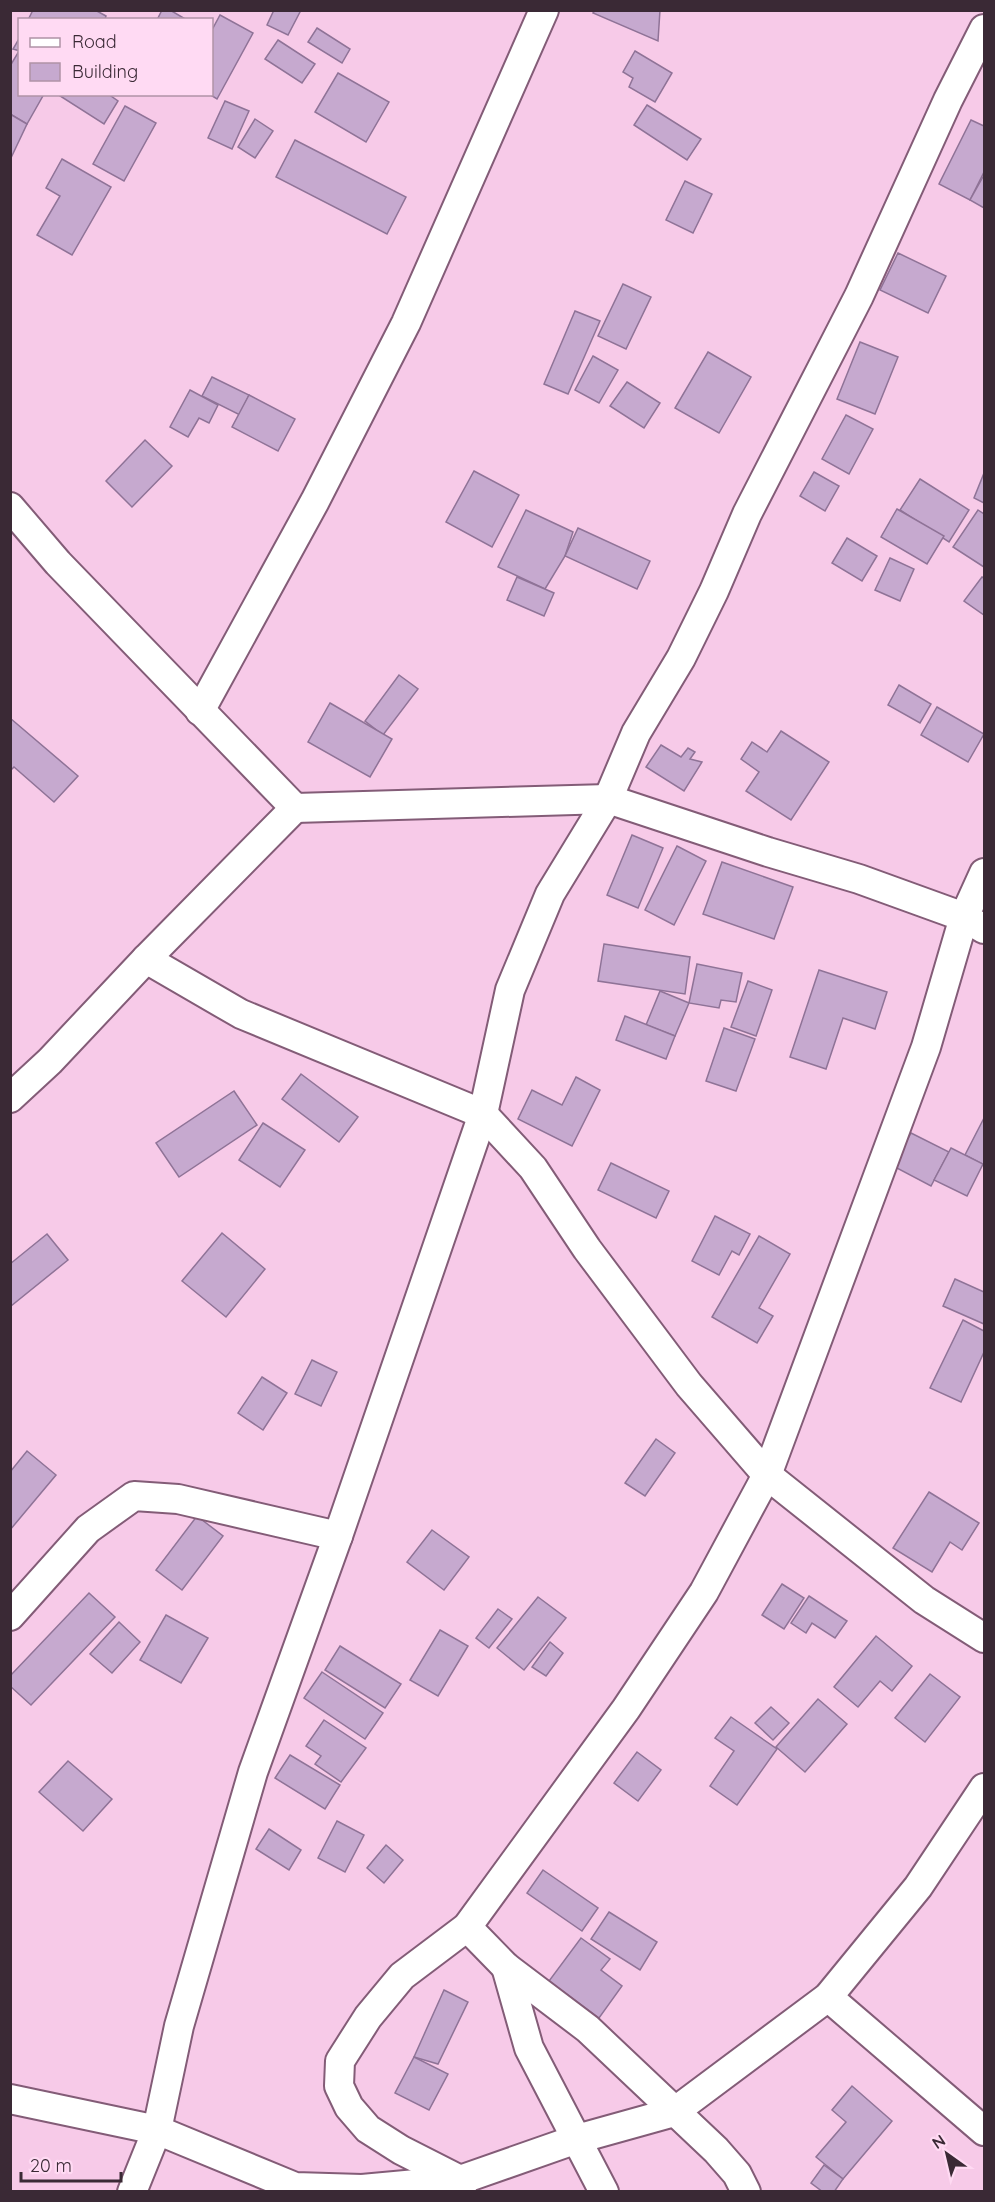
<svg xmlns="http://www.w3.org/2000/svg" width="995" height="2202" viewBox="0 0 995 2202" font-family="Quicksand,sans-serif">
<style>
.building{fill:#c6a9cf;stroke:#8f7397;stroke-width:1.5}
.lines{fill:none;stroke-linecap:round;stroke-linejoin:round}
.street-casing{stroke:#835c77;stroke-width:32}
.street{stroke:#fff;stroke-width:28}
</style>
<rect width="100%" height="100%" fill="#f7cae8"/>
<!-- building -->
<g class="building">
<polygon points="33,10 95,10 106,16 105,20 28,20"/>
<polygon points="162,10 170,10 187,20 157,20"/>
<polygon points="274,10 301,10 288,35 267,25"/>
<polygon points="595,10 660,10 658,41 593,13"/>
<polygon points="220,15 253,33 217,99 209,94 212,94 212,30"/>
<polygon points="317,28 350,49 342,63 308,42"/>
<polygon points="20,37 20,51 13,49"/>
<polygon points="278,40 315,64 302,83 265,59"/>
<polygon points="19,51 20,94 44,94 27,124 10,114 10,66"/>
<polygon points="635,51 672,73 655,102 629,87 633,78 623,72"/>
<polygon points="338,73 389,102 366,142 315,112"/>
<polygon points="57,94 108,94 118,101 104,124"/>
<polygon points="225,101 249,111 232,149 208,138"/>
<polygon points="647,105 701,139 687,160 634,125"/>
<polygon points="125,106 156,123 124,181 93,164"/>
<polygon points="10,114 27,124 10,160"/>
<polygon points="255,119 273,131 255,158 238,147"/>
<polygon points="971,120 984,126 984,172 970,200 939,184"/>
<polygon points="295,140 406,197 387,234 276,177"/>
<polygon points="62,159 111,187 72,255 37,235 60,196 46,188"/>
<polygon points="984,175 984,208 970,200"/>
<polygon points="685,181 712,194 693,233 666,220"/>
<polygon points="898,253 946,276 928,313 880,290"/>
<polygon points="623,284 651,297 626,349 598,336"/>
<polygon points="575,311 600,321 568,394 544,384"/>
<polygon points="860,342 898,357 875,414 837,399"/>
<polygon points="708,352 751,377 719,433 675,408"/>
<polygon points="593,356 618,370 599,403 575,390"/>
<polygon points="212,377 249,395 240,415 202,396"/>
<polygon points="627,382 660,403 644,428 610,406"/>
<polygon points="190,390 218,405 209,423 199,418 188,437 170,427"/>
<polygon points="249,395 295,419 278,451 232,427"/>
<polygon points="846,415 873,429 849,474 822,459"/>
<polygon points="145,440 172,466 132,507 106,481"/>
<polygon points="474,471 519,495 492,547 446,522"/>
<polygon points="814,472 839,486 825,511 800,496"/>
<polygon points="984,473 984,503 974,498"/>
<polygon points="920,479 969,510 949,542 900,510"/>
<polygon points="897,509 944,536 927,564 881,537"/>
<polygon points="526,510 573,532 565,556 545,589 498,567"/>
<polygon points="978,510 984,514 984,567 953,547"/>
<polygon points="578,528 650,561 637,589 565,556"/>
<polygon points="847,538 877,556 862,581 832,563"/>
<polygon points="890,558 914,569 900,601 875,590"/>
<polygon points="517,577 554,593 544,616 507,600"/>
<polygon points="982,577 984,578 984,615 964,601"/>
<polygon points="399,675 418,689 383,735 365,721"/>
<polygon points="899,685 931,704 920,723 888,705"/>
<polygon points="330,703 392,739 370,777 308,742"/>
<polygon points="937,707 984,734 968,762 921,735"/>
<polygon points="10,718 78,776 54,802 14,767 10,771"/>
<polygon points="781,731 829,762 791,820 746,791 759,772 741,759 752,742 767,752"/>
<polygon points="661,745 681,757 688,748 695,752 690,759 702,762 684,791 646,767"/>
<polygon points="632,835 663,848 638,908 607,895"/>
<polygon points="677,846 706,861 674,925 645,910"/>
<polygon points="722,862 793,887 774,939 703,914"/>
<polygon points="604,944 690,957 685,994 598,981"/>
<polygon points="697,964 742,973 736,1002 721,1000 719,1008 689,1003"/>
<polygon points="819,970 887,992 875,1029 843,1018 826,1069 790,1057"/>
<polygon points="748,981 772,990 756,1036 731,1027"/>
<polygon points="660,991 689,1003 675,1036 646,1025"/>
<polygon points="625,1016 675,1036 666,1059 616,1040"/>
<polygon points="724,1028 755,1039 736,1091 706,1081"/>
<polygon points="301,1074 358,1117 339,1142 282,1099"/>
<polygon points="576,1077 600,1090 572,1146 518,1119 532,1090 562,1105"/>
<polygon points="234,1091 257,1125 179,1177 156,1143"/>
<polygon points="984,1118 984,1165 965,1155"/>
<polygon points="263,1123 305,1150 280,1187 239,1160"/>
<polygon points="911,1133 949,1152 931,1186 893,1166"/>
<polygon points="951,1148 983,1164 967,1196 934,1180"/>
<polygon points="611,1163 669,1191 656,1218 598,1190"/>
<polygon points="715,1216 750,1234 739,1255 732,1251 719,1275 692,1261"/>
<polygon points="222,1233 265,1269 226,1317 182,1281"/>
<polygon points="47,1234 68,1260 11,1306 10,1264"/>
<polygon points="759,1236 790,1254 759,1308 773,1316 757,1343 712,1317"/>
<polygon points="955,1279 984,1292 984,1324 943,1306"/>
<polygon points="963,1320 984,1331 984,1352 961,1402 930,1388"/>
<polygon points="312,1360 337,1372 321,1406 295,1394"/>
<polygon points="262,1377 287,1393 263,1430 238,1413"/>
<polygon points="656,1439 675,1453 645,1496 625,1483"/>
<polygon points="27,1451 56,1475 10,1530 10,1472"/>
<polygon points="929,1492 979,1523 962,1550 950,1542 932,1572 893,1548"/>
<polygon points="197,1516 223,1536 182,1590 156,1570"/>
<polygon points="432,1530 469,1557 444,1590 407,1562"/>
<polygon points="782,1584 804,1598 784,1629 762,1615"/>
<polygon points="89,1593 115,1617 31,1705 10,1686 10,1676"/>
<polygon points="809,1596 847,1621 835,1638 812,1623 806,1633 791,1623"/>
<polygon points="538,1597 566,1618 524,1670 497,1648"/>
<polygon points="498,1609 512,1619 489,1648 476,1638"/>
<polygon points="166,1615 208,1638 181,1683 140,1660"/>
<polygon points="119,1622 140,1642 112,1673 90,1654"/>
<polygon points="440,1630 468,1646 438,1696 410,1680"/>
<polygon points="876,1636 912,1666 892,1691 880,1681 858,1707 834,1687"/>
<polygon points="550,1642 563,1653 546,1676 532,1667"/>
<polygon points="340,1646 401,1684 385,1708 325,1670"/>
<polygon points="322,1672 383,1713 365,1739 304,1698"/>
<polygon points="930,1674 960,1697 925,1742 895,1718"/>
<polygon points="818,1699 847,1724 805,1772 776,1747"/>
<polygon points="771,1707 789,1723 773,1740 755,1723"/>
<polygon points="731,1717 777,1749 737,1805 710,1786 734,1751 715,1738"/>
<polygon points="324,1720 366,1748 341,1782 315,1764 321,1756 306,1746"/>
<polygon points="637,1752 661,1770 638,1801 614,1783"/>
<polygon points="290,1755 340,1785 325,1809 275,1778"/>
<polygon points="68,1761 112,1799 83,1831 39,1792"/>
<polygon points="337,1821 364,1835 345,1872 318,1858"/>
<polygon points="269,1829 301,1850 289,1870 256,1849"/>
<polygon points="386,1845 403,1860 384,1883 367,1868"/>
<polygon points="543,1870 598,1908 582,1931 527,1893"/>
<polygon points="609,1912 657,1942 640,1970 591,1939"/>
<polygon points="581,1938 610,1959 601,1970 622,1986 599,2018 549,1981"/>
<polygon points="444,1990 468,2002 438,2064 414,2057"/>
<polygon points="414,2057 448,2074 429,2110 395,2093"/>
<polygon points="852,2086 892,2121 843,2179 816,2157 846,2122 832,2110"/>
<polygon points="824,2165 843,2179 834,2192 823,2192 811,2183"/>
</g>
<g class="lines">
<!-- street casing -->
<g class="street-casing">
<g id="street">
<polyline points="10,507 58,563 295,808 608,799 768,852 859,879 964,917 984,929"/>
<polyline points="200,711 315,501 406,323 544,10"/>
<polyline points="146,959 241,1014 483,1114 533,1168 587,1249 689,1385 767,1475 924,1600 984,1638"/>
<polyline points="10,1098 50,1061 146,959 295,808"/>
<polyline points="10,1616 88,1529 134,1496 178,1499 338,1536"/>
<polyline points="467,1927 506,1967 588,2029 716,2150 737,2174 746,2192"/>
<polyline points="506,1967 529,2048 604,2192"/>
<polyline points="828,1997 984,2131"/>
<polyline points="10,2099 157,2130 295,2187 362,2189 460,2180 577,2139 674,2112 828,1997 918,1887 984,1788"/>
<polyline points="132,2192 157,2130 179,2026 253,1772 338,1536 483,1114 510,990 550,894 608,799 636,733 681,658 714,591 747,514 859,296 948,100 984,29"/>
<polyline points="462,2192 460,2180 401,2150 368,2129 349,2107 339,2086 340,2061 368,2017 402,1976 467,1927 626,1709 704,1592 767,1475 926,1047 964,917 984,873"/>
</g>
</g>
<!-- street -->
<use href="#street" class="street"/>
</g>
<!-- border -->
<rect width="995" height="2202" fill="none" stroke="#3a2935" stroke-width="24"/>
<!-- legend -->
<rect x="18" y="18" width="195" height="78" fill="#ffdaf3" stroke="#b093a7" stroke-width="1.5"/>
<rect x="30" y="38" width="30" height="9" fill="#ffffff" stroke="#b093a7" stroke-width="1.5"/>
<text x="72" y="48" font-size="18" fill="#3a2935">Road</text>
<rect x="30" y="63" width="30" height="18" fill="#c6a9cf" stroke="#b093a7" stroke-width="1.5"/>
<text x="72" y="78" font-size="18" fill="#3a2935">Building</text>
<!-- north arrow -->
<g transform="translate(947 2154) rotate(326)" stroke="#ffdaf3" stroke-width="4.5" paint-order="stroke">
<path d="M0-4.5L10 22L0 15L-10 22Z" fill="#3a2935"/>
<text y="-9" font-size="16" font-weight="bold" text-anchor="middle" fill="#3a2935">N</text>
</g>
<!-- scale -->
<path d="M21 2172v9h100v-9" fill="none" stroke="#3a2935" stroke-width="3"/>
<text x="30" y="2172" font-size="18" fill="#3a2935" stroke="#ffdaf3" stroke-width="4.5" paint-order="stroke">20 m</text>
</svg>
